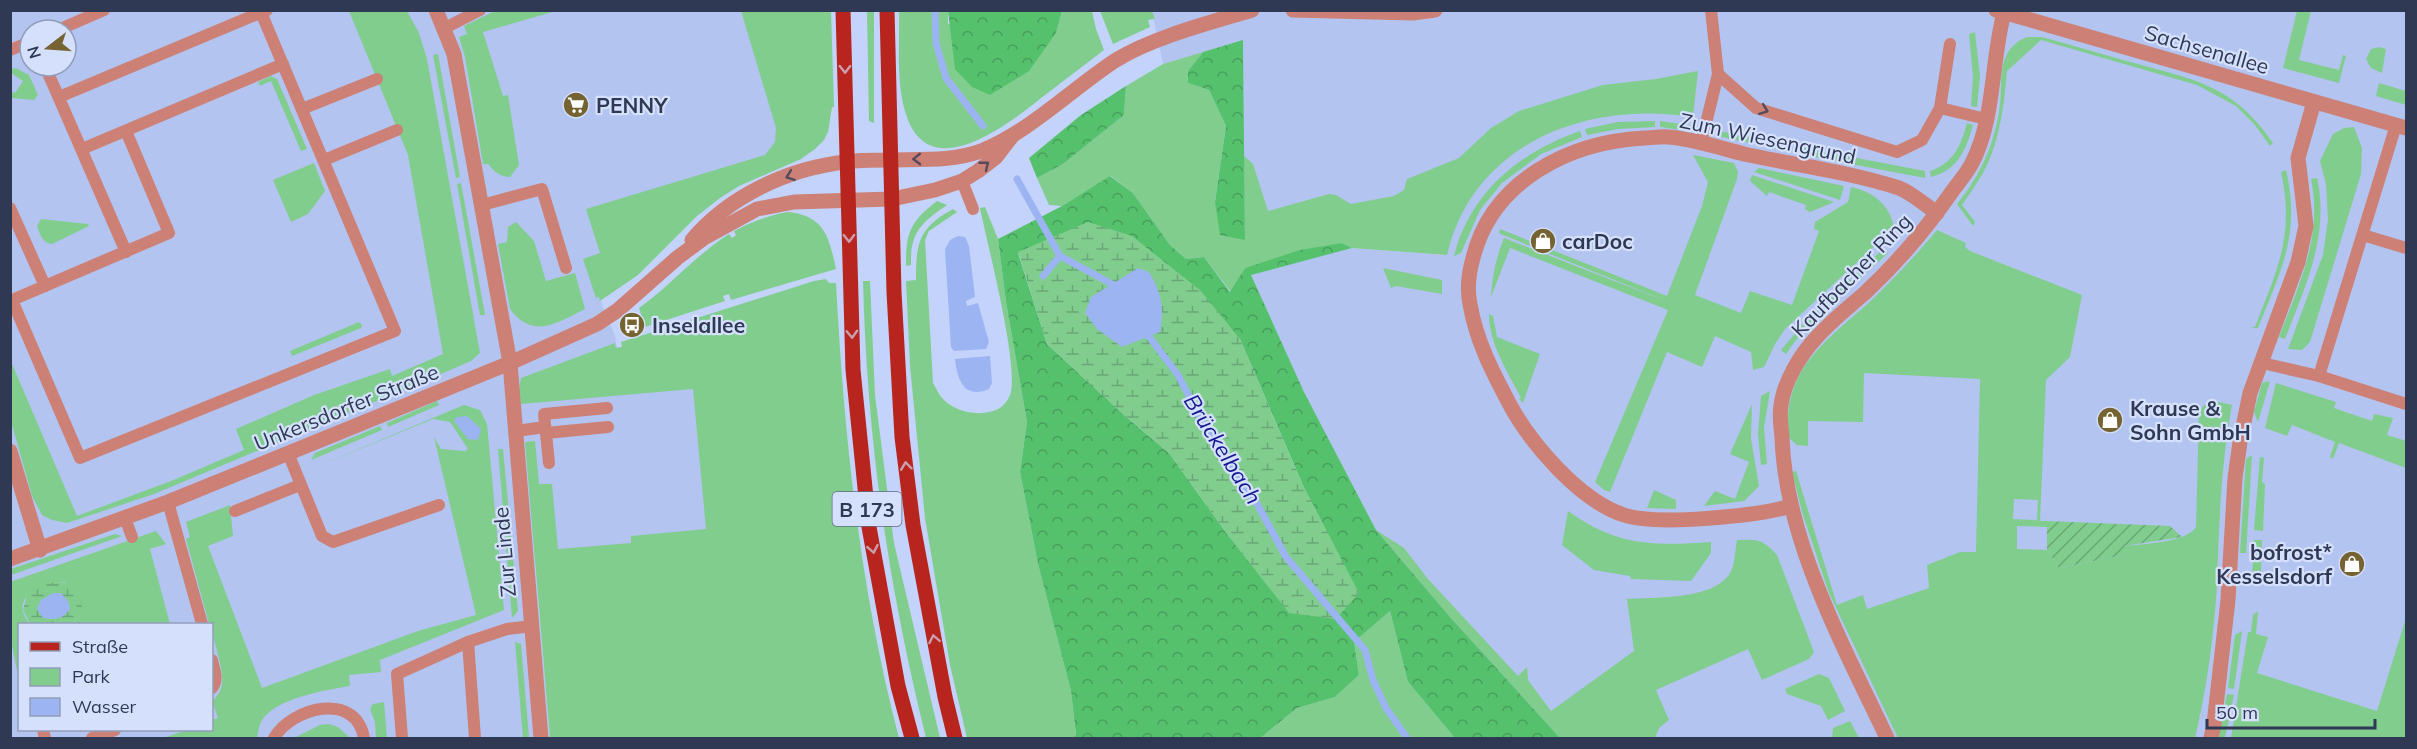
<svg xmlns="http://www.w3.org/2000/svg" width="2417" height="749" viewBox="0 0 2417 749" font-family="Mulish,sans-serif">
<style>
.built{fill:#b3c4f0;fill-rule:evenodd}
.green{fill:#81cd8e;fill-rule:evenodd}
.forest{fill:url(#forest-crowns);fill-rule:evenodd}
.wetland{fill:url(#wetland-marsh)}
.garden{fill:url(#garden-furrows)}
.water{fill:#9db4f3}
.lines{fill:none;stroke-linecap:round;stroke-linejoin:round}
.stream{stroke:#9db4f3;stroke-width:7}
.service{stroke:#cd8075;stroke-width:12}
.minor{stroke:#cd8075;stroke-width:15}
.tertiary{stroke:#cd8075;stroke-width:15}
.primary{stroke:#b8251e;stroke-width:15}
.oneway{stroke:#cb9fae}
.oneway2{stroke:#564b5c}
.labels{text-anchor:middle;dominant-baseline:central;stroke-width:4.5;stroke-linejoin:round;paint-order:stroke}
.shield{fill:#d5e0fc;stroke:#616b86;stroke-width:1.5}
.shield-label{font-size:20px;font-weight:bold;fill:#2f3954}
.street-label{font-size:21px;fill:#2f3954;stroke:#d5e0fc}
.poi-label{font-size:21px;font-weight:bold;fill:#2f3954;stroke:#d5e0fc;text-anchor:start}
.water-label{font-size:22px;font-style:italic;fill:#141890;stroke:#d5e0fc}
</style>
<defs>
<pattern id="forest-crowns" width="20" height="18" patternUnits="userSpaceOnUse" patternTransform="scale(1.5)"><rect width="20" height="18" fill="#55c16d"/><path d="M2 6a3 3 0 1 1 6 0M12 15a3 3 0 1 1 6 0" fill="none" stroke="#479e5c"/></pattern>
<pattern id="wetland-marsh" width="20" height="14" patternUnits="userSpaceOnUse" patternTransform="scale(1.5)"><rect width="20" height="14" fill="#81cd8e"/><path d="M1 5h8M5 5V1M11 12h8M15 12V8" fill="none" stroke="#6aa777"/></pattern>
<pattern id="garden-furrows" width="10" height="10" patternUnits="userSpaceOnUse" patternTransform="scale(1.5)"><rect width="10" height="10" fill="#81cd8e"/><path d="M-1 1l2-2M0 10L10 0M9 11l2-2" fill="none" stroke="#6aa777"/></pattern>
</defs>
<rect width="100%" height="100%" fill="#c3d3fc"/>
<!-- built -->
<g class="built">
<path d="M10 11H814L821 113 599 297 615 336 617 348 728 321 745 542 535 565 550 738H11ZM30 30H66V66H30ZM20 624H212V730H20Z"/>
<polygon points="1152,11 2406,11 2406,738 1560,738 1450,617 1376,530 1304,392 1250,275 1352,248 1446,255 1452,232 1245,240 1243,41 1163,64"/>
</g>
<!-- green -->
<g class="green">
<path d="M497 10 556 11 483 32 503 96 508 95 519 165 510 177C500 177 495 172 488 164H483L465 57 459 37 467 34 464 26Z"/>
<polygon points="349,11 407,11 419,33 427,59 480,353 471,361 441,374 154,494 67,523 52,520 42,515 32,496 11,421 10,359 77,516 171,481 244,450 236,429 314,395 390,369 392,376 443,354 408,155"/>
<polygon points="741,11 831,11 834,107 832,107 828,132 824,140 815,149 801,159 739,186 720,198 697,216 638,275 600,301 599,297 596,298 583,259 600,253 586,209 765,155 775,142 776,128"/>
<polygon points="867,11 874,11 874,123 869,121"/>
<path d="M899 11H948V24L1056 33 1062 11H1092L1096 29 1104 50C1086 64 1067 78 1049 92 1017 117 935 187 908 120 895 87 900 46 899 11Z"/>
<polygon points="1100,11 1152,11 1155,19 1148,20 1150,27 1113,44"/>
<polygon points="2297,11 2311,11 2299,60 2339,70 2343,55 2346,56 2339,83 2283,68"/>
<polygon points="1975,32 1980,76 1977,107 1971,106 1973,76 1969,34"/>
<path d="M2027 37H2042C2072 45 2101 54 2130 62 2193 79 2234 85 2273 143L2270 146 2255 125 2236 106 2197 85 2041 40 2007 71C2004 105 2000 142 1983 173 1977 184 1969 194 1962 205L1975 222 1973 226 1957 204C1981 175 1996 141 2000 104 2002 88 1999 68 2007 54 2011 46 2019 40 2027 37Z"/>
<polygon points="2379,47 2386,49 2382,73 2371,68 2366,59 2371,49"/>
<path d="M1203 52 1188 71V83L1209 90 1226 126 1215 202 1245 240 1244 156 1253 164 1268 211 1329 194 1336 195 1351 204 1394 196 1404 190 1407 179 1459 158 1491 128 1519 111 1603 85 1656 79 1698 71 1693 117C1587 100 1473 143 1447 255L1352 248 1342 243 1245 268 1231 292 1204 257 1186 259 1170 245 1133 193 1111 176 1062 206 1049 205 1037 178 1063 164 1124 115 1126 86 1163 64Z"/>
<polygon points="438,54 460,177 456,178 433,55"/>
<polygon points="16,68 29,75 38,95 34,100 11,98 11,91 15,93 23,81 11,73 11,69"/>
<polygon points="271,76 277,79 307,149 301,151 271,81 260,86 258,82"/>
<polygon points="2379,83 2406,91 2406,105 2376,96"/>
<polygon points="1655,121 1655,127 1618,129 1587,135 1585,129 1618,122"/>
<polygon points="1660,121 1696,126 1695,132 1660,127"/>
<path d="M1967 123 1973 125C1966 150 1958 170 1931 177L1930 171C1954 163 1961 145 1967 123Z"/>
<polygon points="2354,127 2362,148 2361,174 2310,342 2302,350 2288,349 2323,255 2328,220 2326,184 2320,161 2333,134 2344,128"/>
<path d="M1580 131 1582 137 1541 154 1502 183 1480 210 1461 253 1454 256C1470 192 1520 152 1580 131Z"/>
<polygon points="1719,131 1793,146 1791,152 1717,136"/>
<polygon points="1799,147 1925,171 1925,178 1798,154"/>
<path d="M1693 155 1734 163 1738 172 1737 179 1695 295 1741 313 1750 291 1792 305 1819 231 1814 229 1815 222 1848 202 1851 187C1874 192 1890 205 1894 228L1785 329 1775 344 1764 367 1753 370 1751 352 1715 336 1702 367 1667 352 1610 492 1604 490 1595 482 1668 310 1510 248 1491 297C1492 276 1496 258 1504 238L1676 305 1503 235 1499 233 1500 229 1667 296 1702 206 1708 182Z"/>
<polygon points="314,163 325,191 308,214 291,222 273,180"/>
<polygon points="1759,168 1844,186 1840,200 1754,172"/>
<path d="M2286 170C2301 234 2281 270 2258 328H2250L2255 327C2277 270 2295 236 2281 172Z"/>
<polygon points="1752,175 1834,202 1810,212 1805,209 1806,205 1769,192 1767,196 1750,181"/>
<path d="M2317 178C2330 235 2305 287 2285 339L2279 337C2299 285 2323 236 2311 179Z"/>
<polygon points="461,183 485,315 480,315 457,184"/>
<path d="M937 201 947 205C921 223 910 232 911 265L906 266C906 232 910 222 937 201Z"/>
<path d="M985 207 998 239 1006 302 1027 422 1020 472 1038 564 1071 691 1076 736 1073 738H967L950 665 925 518 910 366 906 281 916 280C916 242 919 228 953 209L957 212 929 231 925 240 933 383C936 388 939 395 943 399 958 416 1001 421 1010 395 1020 368 987 243 980 208Z"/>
<path d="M788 212C825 216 829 237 836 269L731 300 729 294 723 296 725 301 645 327 639 308C671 285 696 255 729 234L732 238 736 235 734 231C752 222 769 215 788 212Z"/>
<path d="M41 219 88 224 89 226 52 244C42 243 40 234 37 226Z"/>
<path d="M516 222 534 241 546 281 575 273 585 309C557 323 533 340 510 309L498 244 507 242 508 227Z"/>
<path d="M1937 230 1966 243 1965 247 1970 251 2082 295 2070 357 2046 380 2040 521H2047L2048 527 2017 526V549L2047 550 2059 568 2124 555 2123 546C2142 544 2186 543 2196 527L2199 412C2207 397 2218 402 2232 405 2221 465 2219 523 2217 584 2214 635 2207 688 2195 738H1898L1829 593 1803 515 1792 472 1796 471 1837 605 1863 595 1867 609 1929 588 1927 565 1960 552H1976L1980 379 1864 373 1863 422 1808 421V446L1797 445 1788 437C1783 363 1831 339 1877 295 1898 274 1918 253 1937 230ZM2014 499 2038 500 2037 520 2013 519Z"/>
<path d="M1883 249 1888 253C1854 286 1812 314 1786 354L1781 350 1804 323Z"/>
<polygon points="1383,268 1442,280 1442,294 1396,286 1391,288"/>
<path d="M826 279 829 283H836C844 437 860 589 899 738H550L525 442 535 441 539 484H552L558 549 631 543V536L706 529 693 389 521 404 519 389 521 378 615 343 616 348 622 347 621 342 814 281Z"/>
<path d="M863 281H870L875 395 894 543 940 738H926C888 584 867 441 863 281Z"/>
<path d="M1489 314 1493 316 1497 337 1540 354 1523 403 1519 399 1521 398C1508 372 1489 344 1489 314Z"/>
<polygon points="359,322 362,325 361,328 292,356 290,351"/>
<polygon points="2270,381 2258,422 2254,412 2262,383"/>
<polygon points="2276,383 2336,402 2334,408 2372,421 2374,414 2393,418 2387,435 2406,441 2406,468 2339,443 2333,459 2330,457 2335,442 2292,425 2287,436 2265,428"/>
<polygon points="1770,391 1764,428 1767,464 1761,465 1758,434 1761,396"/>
<polygon points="437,401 439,405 388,427 387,423"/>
<polygon points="1752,404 1751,439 1759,486 1744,501 1704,506 1715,491 1735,499 1749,462 1730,454"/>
<path d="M464 405 480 410 487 424 504 610 380 660 381 672 349 675 350 686C326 690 276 698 262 720 259 725 258 733 257 738H163L187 730H212V720L218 718 212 701C235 684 212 649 212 624H209L186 539 190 537 186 522 230 505 233 536 208 546 262 688 418 631 476 615 434 437 441 449 465 451 468 449 450 422 433 419 311 469Z"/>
<polygon points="380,426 382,430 311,460 315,453"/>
<polygon points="498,449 503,449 518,611 512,618"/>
<polygon points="2252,455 2246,553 2240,553 2246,459"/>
<polygon points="2260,457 2264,458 2262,482 2265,484 2263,531 2254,530"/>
<polygon points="1654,490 1676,500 1676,509 1647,508"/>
<path d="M1568 511C1617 546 1652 546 1711 542V553L1691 581 1631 579 1630 576 1594 570 1562 545Z"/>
<path d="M1376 530 1404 548 1428 579 1518 676 1527 667 1528 680 1551 711 1634 651 1627 599C1655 597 1714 600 1730 573 1735 565 1735 550 1737 540 1757 539 1763 539 1777 555L1814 652 1809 659 1762 680 1748 649 1656 690 1669 720 1659 728 1655 738H1560L1450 617Z"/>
<path d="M156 531 166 544 150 549 170 624H71L81 615 65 582C41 583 8 597 30 624H20L19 681 11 640 10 582Z"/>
<polygon points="115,534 122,536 11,575 11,569"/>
<polygon points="2254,540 2262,540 2261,573 2256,584 2252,580"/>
<polygon points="1390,611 1408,682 1455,738 1260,738 1297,708 1335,697 1359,675 1354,642"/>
<polygon points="2258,611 2256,634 2268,637 2257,673 2377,711 2406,618 2406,738 2231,738 2248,632 2251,632 2253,615"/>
<polygon points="2242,631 2234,689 2228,688 2235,635"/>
<polygon points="515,642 521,644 529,738 523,738"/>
<polygon points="1819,674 1829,678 1845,711 1828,720 1821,706 1787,694 1785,689"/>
<polygon points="2227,694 2234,695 2225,738 2218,738"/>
<polygon points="384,702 387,738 376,738 375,722 370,709 373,704"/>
<polygon points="1850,721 1859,738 1832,738 1833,728"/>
<polygon points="329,724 338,727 350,738 294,738 320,725"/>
</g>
<!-- forest -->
<g class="forest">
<polygon points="948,11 948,10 1062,11 1056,33 1029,71 990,95 972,87 955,69"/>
<polygon points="1243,40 1245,240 1220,235 1215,202 1226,126 1209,90 1188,83 1188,71 1203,52"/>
<polygon points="1126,86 1124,115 1063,164 1037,178 1029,158 1081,115"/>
<path d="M1110 176 1133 193 1170 245 1186 259 1204 257 1230 292 1245 268 1300 250 1342 243 1352 248 1251 275 1304 392 1376 530 1450 617 1560 738H1455L1408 682 1390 611 1354 642 1359 675 1335 697 1297 708 1260 738H1073L1076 735 1071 691 1038 564 1020 472 1027 422 1006 302 998 239 1062 206ZM1018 253 1240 339 1302 483 1230 538 1169 453 1124 415 1047 344Z"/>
</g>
<!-- wetland -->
<g class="wetland">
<polygon points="1088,222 1132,236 1201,291 1240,339 1302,483 1359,593 1336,619 1289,613 1230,538 1169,453 1124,415 1047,344 1018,252"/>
<path d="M57 582C76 582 85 598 81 615L71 624H30L23 610 27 595 41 585Z"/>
</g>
<!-- garden -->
<polygon class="garden" points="2047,521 2170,526 2182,537 2124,546 2124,555 2059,568 2047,550"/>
<!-- water -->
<g class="water">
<polygon points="958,236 965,237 969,246 975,297 966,301 967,306 978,303 989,342 986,349 954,351 951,347 945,249 950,240"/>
<path d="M1138 268 1149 272C1162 294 1164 307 1160 332L1122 347 1097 329 1085 313 1091 297Z"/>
<path d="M990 356 992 383 989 389C964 400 957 379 955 359Z"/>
<polygon points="467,416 481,429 478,440 468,439 454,421 457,417"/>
<path d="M53 593H61L68 601 70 609C63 619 56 620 43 618L37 609 41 600Z"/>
</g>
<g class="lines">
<!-- stream -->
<g class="stream">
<polyline points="935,10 936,43 946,78 983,126"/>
<polyline points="1017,179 1060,256 1112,284 1118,291"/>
<polyline points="1043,276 1060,256"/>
<polyline points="1144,330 1178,375 1213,442 1256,502 1286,557 1365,650 1373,680 1386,708 1407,738"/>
</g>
<!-- service -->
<g class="service">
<polyline points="445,28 480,10"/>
<polyline points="58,30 104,10"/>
<polyline points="10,50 30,42"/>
<polyline points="45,66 126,252"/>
<polyline points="1718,74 1756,108 1897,152 1922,140 1940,108 1986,119"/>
<polyline points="59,97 267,10"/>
<polyline points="1940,108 1950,44"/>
<polyline points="302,109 377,79"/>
<polyline points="126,131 169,233 12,300 80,458 395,331 260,10"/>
<polyline points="1701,144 1718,74 1711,10"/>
<polyline points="82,149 283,64"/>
<polyline points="324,160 397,130"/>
<polyline points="962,181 973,209"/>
<polyline points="482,205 542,189 566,268"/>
<polyline points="10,208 45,286"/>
<polyline points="2363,235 2406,248"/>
<polyline points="2262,363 2319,376 2406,404"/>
<polyline points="2319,376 2396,125"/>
<polyline points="516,431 545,427"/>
<polyline points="546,433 608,427"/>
<polyline points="288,453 322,536 333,542 439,505"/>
<polyline points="549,463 544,414 607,408"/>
<polyline points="168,502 202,624"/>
<polyline points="235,511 300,485"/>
<polyline points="125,518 132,537"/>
<polyline points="468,642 507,629 532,626"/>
<path d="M212 660C214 670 219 679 212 688"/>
<polyline points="43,730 45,738"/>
<polyline points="92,738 115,730"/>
<path d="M274 738C292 707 356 691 364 738"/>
<polyline points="402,738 397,674 468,642 475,738"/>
</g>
<!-- minor -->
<g class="minor">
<polyline points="436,10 454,54 510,363 541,738"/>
<polyline points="10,451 40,550"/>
<path d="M1791 506C1757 516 1657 526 1624 515 1580 501 1530 443 1509 403 1492 371 1476 340 1470 304 1467 290 1469 272 1473 258 1492 181 1569 142 1644 138 1652 138 1661 136 1669 137 1694 139 1720 148 1744 154 1794 165 1850 172 1899 188 1912 193 1925 205 1937 213"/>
<path d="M1887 738C1844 647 1785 540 1782 437 1781 427 1779 416 1781 405 1784 382 1800 355 1816 338 1831 321 1849 307 1866 292 1898 262 1926 229 1951 193 1958 183 1967 173 1972 163 1995 119 1991 61 2004 13"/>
<polyline points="2211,738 2214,724 2228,600 2235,478 2240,442 2250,393 2298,262 2306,226 2298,158 2314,102"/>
</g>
<!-- tertiary -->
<g class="tertiary">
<polyline points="1293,10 1413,13 1435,10"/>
<polyline points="1996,10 2406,128"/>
<path d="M692 240C729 196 789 168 846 162 859 160 873 160 887 160 918 159 951 162 981 151 1028 133 1073 88 1116 60 1154 37 1209 23 1252 10"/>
<polyline points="10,559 168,502 510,363 597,324 618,310 677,258 704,238 757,209 794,202 892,199 935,190 962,181 978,171 996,157 1013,135"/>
</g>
<!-- primary -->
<g class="primary">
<polyline points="843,10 853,370 869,527 898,686 912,738"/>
<polyline points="887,10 894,292 902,437 913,525 945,697 955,738"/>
</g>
</g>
<!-- one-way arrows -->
<defs><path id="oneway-chevron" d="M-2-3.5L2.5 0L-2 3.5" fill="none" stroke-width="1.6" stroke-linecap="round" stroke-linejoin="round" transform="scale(1.5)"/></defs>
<g class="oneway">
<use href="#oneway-chevron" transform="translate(845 69) rotate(89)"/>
<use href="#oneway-chevron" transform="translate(849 238) rotate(89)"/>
<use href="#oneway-chevron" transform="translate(852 334) rotate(88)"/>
<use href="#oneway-chevron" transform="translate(906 466) rotate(-97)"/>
<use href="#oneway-chevron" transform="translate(873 549) rotate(79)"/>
<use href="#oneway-chevron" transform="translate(934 639) rotate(-101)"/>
</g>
<g class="oneway2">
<use href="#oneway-chevron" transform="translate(1764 110) rotate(21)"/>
<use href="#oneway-chevron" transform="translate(917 159) rotate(179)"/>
<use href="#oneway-chevron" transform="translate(985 165) rotate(-39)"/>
<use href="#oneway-chevron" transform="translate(790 176) rotate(160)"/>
</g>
<!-- icons -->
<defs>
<g id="supermarket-disc" transform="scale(1.35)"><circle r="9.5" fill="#766332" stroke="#d5e0fc"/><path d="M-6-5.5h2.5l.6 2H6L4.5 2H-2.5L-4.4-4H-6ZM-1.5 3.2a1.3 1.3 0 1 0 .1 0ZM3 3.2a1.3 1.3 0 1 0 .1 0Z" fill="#fff"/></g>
<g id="shop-disc" transform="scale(1.35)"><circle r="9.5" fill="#766332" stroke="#d5e0fc"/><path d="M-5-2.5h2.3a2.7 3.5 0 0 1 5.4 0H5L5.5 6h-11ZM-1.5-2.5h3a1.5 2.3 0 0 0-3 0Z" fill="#fff"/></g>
<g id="bus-disc" transform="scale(1.35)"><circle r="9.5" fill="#766332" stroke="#d5e0fc"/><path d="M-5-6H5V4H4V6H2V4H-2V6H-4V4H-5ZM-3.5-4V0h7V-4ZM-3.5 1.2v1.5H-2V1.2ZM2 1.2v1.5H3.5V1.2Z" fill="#fff"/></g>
</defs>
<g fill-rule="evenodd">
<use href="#supermarket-disc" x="576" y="105"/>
<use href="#shop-disc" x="1543" y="241"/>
<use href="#bus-disc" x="632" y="325"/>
<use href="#shop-disc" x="2110" y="420"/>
<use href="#shop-disc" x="2352" y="564"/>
</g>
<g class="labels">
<!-- shield labels -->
<rect class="shield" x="832.5" y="492" width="69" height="34" rx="4.5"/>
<g class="shield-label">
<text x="867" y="509">B 173</text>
</g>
<!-- street labels -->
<g class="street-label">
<text transform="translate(2207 49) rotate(16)">Sachsenallee</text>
<text transform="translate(1768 138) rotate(12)">Zum Wiesengrund</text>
<text transform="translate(1851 275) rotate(-46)">Kaufbacher Ring</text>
<text transform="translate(346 407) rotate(-22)">Unkersdorfer Straße</text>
<text transform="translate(504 552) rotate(-95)">Zur Linde</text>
</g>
<!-- poi labels -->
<g class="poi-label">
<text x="596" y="105">PENNY</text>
<text x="1562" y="241">carDoc</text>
<text x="652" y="325">Inselallee</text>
<text x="2130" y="408">Krause &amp;<tspan x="2130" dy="24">Sohn GmbH</tspan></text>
<text x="2332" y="552" text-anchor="end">bofrost*<tspan x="2332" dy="24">Kesselsdorf</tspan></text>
</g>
<!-- water labels -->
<g class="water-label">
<text transform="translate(1223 449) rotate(58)">Brückelbach</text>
</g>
</g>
<!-- border -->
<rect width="2417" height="749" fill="none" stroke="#2f3954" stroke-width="24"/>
<!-- legend -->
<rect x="18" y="623" width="195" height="108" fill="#d5e0fc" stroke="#939db9" stroke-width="1.5"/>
<rect x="30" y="642" width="30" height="9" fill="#b8251e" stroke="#939db9" stroke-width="1.5"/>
<text x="72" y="653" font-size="18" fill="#2f3954">Straße</text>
<rect x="30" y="668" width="30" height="18" fill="#81cd8e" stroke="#939db9" stroke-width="1.5"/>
<text x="72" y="683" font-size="18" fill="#2f3954">Park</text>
<rect x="30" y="698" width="30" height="18" fill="#9db4f3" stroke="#939db9" stroke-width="1.5"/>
<text x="72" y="713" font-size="18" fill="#2f3954">Wasser</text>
<!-- north arrow -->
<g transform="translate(48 48) rotate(253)"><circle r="28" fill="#d5e0fc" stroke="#939db9" stroke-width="1.5"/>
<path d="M0-4.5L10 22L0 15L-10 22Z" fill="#766332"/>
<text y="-9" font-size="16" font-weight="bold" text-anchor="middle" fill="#2f3954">N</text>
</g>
<!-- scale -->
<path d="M2207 719v9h168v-9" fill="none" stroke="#2f3954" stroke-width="3"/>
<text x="2216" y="719" font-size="18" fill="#2f3954" stroke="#d5e0fc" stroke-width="4.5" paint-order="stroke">50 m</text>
</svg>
